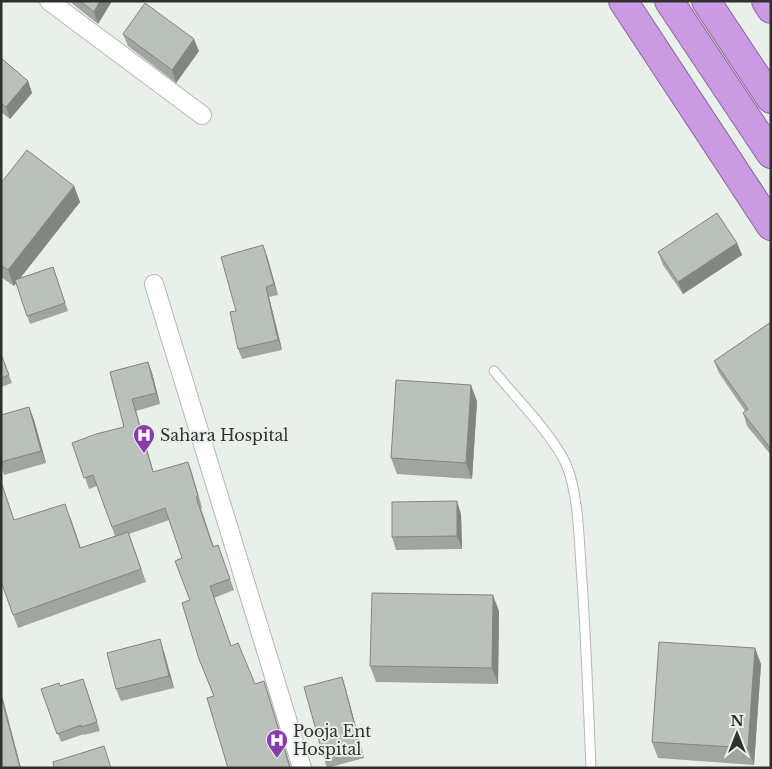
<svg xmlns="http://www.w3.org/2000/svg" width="772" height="769" viewBox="0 0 772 769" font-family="'Libre Baskerville',serif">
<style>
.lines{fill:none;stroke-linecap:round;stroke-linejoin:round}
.service-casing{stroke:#b3b9b4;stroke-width:11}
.minor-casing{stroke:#b3b9b4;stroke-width:20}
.trunk-casing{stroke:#8b669e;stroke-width:30}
.service{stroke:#fff;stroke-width:9}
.minor{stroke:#fff;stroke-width:18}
.trunk{stroke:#ca9be2;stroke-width:28}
.wall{fill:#a0a5a0}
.shaded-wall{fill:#828682}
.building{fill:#bac0ba;stroke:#828682}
.labels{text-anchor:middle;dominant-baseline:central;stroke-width:4;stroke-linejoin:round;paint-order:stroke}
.poi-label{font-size:16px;fill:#2f312f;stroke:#e9efe9;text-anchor:start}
</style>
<rect width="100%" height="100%" fill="#e9efe9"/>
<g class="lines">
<!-- service casing -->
<g class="service-casing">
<path id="service" d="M494 371C515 397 553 435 566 464 578 492 579 536 581 566 586 633 588 700 591 768"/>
</g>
<!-- minor casing -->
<g class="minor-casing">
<g id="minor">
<polyline points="49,1 202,115"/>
<polyline points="154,284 302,768"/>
</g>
</g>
<!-- trunk casing -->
<g class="trunk-casing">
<g id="trunk">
<polyline points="623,1 771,226"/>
<polyline points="669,1 771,154"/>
<polyline points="706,1 771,99"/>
<polyline points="766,1 771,9"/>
</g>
</g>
<!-- service -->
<use href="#service" class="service"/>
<!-- minor -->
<use href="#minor" class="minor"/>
<!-- trunk -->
<use href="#trunk" class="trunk"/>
</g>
<!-- wall -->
<g class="wall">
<polygon points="69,1 112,1 98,24"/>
<polygon points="123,34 199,51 176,83 128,46"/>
<polygon points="1,58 28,81 32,93 10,119 1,112"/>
<polygon points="1,183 74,186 80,202 20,278 53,267 68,311 30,324 16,283 14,286 1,277"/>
<polygon points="737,243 742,255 683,294 663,265 658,252"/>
<polygon points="267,256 278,295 269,297 282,350 242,359 238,349 236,311"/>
<polygon points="771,322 771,455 747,426 743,413 745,411 719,373 714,361"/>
<polygon points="1,354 12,383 1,387"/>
<polygon points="148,362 152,373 160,404 136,411 153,472 188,462 202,508 201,508 214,547 218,545 234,590 214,598 231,646 255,684 264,681 268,693 214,696 199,659 190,600 182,558 169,520 129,534 146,582 18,628 2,584 1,584 1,481 14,520 70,516 81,548 115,536 97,486 89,489 72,443 124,427 110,372"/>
<polygon points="477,401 472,479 397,474 391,458"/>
<polygon points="29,407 34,420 46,463 4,475 1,466 1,415"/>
<polygon points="461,514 462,549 396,550 392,537"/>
<polygon points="499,611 498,684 376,682 370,666"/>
<polygon points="164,652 174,688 121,701 116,689"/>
<polygon points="761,664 754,765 658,758 652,742"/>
<polygon points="342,677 346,690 364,758 327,768 323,755"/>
<polygon points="60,686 86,687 100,731 84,735 84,734 61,742 41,689"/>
</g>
<!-- shaded-wall -->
<g class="shaded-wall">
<polygon points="100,1 112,1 98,24 94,12"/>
<polygon points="194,39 199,51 176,83 172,70"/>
<polygon points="28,81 32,93 10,119 6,107"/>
<polygon points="74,186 80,202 14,286 8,270"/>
<polygon points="737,243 742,255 683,294 678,282"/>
<polygon points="263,245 267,256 278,295 274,284"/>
<polygon points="266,287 269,297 282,350 278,340"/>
<polygon points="148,362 152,373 160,404 156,393"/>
<polygon points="471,385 477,401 472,479 466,463"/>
<polygon points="132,399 136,411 157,484 153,472"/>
<polygon points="29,407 34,420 46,463 41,451"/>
<polygon points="188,462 192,473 202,508 198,496"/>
<polygon points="457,501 461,514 462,549 457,536"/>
<polygon points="493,595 499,611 498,684 492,668"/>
<polygon points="160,639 164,652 174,688 169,676"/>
<polygon points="755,648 761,664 754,765 748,748"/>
<polygon points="342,677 346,690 364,758 360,745"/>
<polygon points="264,681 268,693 291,768 290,768"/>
<polygon points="1,695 3,699 21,768 20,768"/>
</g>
<!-- building -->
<g class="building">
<polygon points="80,1 100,1 94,12"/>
<polygon points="145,3 194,39 172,70 123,34"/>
<polygon points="1,58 28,81 6,107 1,103"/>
<polygon points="27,150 74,186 8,270 1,265 1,183"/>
<polygon points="717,213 737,243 678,282 658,252"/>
<polygon points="263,245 274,284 266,287 278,340 238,349 230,312 236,311 221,257"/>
<polygon points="53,267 65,303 27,316 15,280"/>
<polygon points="771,322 771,449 743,413 748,409 714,361"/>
<polygon points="1,354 9,375 1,378"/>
<polygon points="148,362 156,393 132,399 153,472 188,462 198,496 196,497 213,547 218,545 230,579 210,586 231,646 238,643 255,684 264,681 290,768 228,768 207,698 214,696 199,659 182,603 190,600 175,561 182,558 165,508 112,527 93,475 84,478 72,443 96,434 124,427 110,372"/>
<polygon points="396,380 471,385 466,463 391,458"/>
<polygon points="29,407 41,451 1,462 1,415"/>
<polygon points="1,482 14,520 65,504 80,548 128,532 141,569 13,615 1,581"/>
<polygon points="457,501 457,536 392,537 392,502"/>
<polygon points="372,593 493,595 492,668 370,666"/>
<polygon points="160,639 169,676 116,689 107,653"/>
<polygon points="659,642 755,648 748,748 652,742"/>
<polygon points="342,677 360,745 323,755 304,687"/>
<polygon points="83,679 97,722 81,727 81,725 57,734 41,689 59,683 60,686"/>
<polygon points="1,696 20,768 1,768"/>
<polygon points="104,746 111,768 54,768 53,762"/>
</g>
<!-- icons -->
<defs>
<g id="hospital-pin" transform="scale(1.125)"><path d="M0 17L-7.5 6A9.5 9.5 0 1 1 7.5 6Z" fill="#893bab" stroke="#e9efe9"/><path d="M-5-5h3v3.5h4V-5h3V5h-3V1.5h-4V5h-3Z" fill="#fff"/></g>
</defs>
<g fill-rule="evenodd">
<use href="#hospital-pin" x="144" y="435"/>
<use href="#hospital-pin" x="277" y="740"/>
</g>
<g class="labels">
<!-- poi labels -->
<g class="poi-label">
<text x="160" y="435">Sahara Hospital</text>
<text x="293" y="731">Pooja Ent<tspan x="293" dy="18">Hospital</tspan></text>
</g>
</g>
<!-- border -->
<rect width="772" height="769" fill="none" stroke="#2f312f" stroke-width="5"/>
<!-- north arrow -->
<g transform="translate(737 734)" stroke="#e9efe9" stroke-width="4" paint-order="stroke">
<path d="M0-4L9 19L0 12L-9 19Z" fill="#2f312f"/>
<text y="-8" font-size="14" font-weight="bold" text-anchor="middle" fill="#2f312f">N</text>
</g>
</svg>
